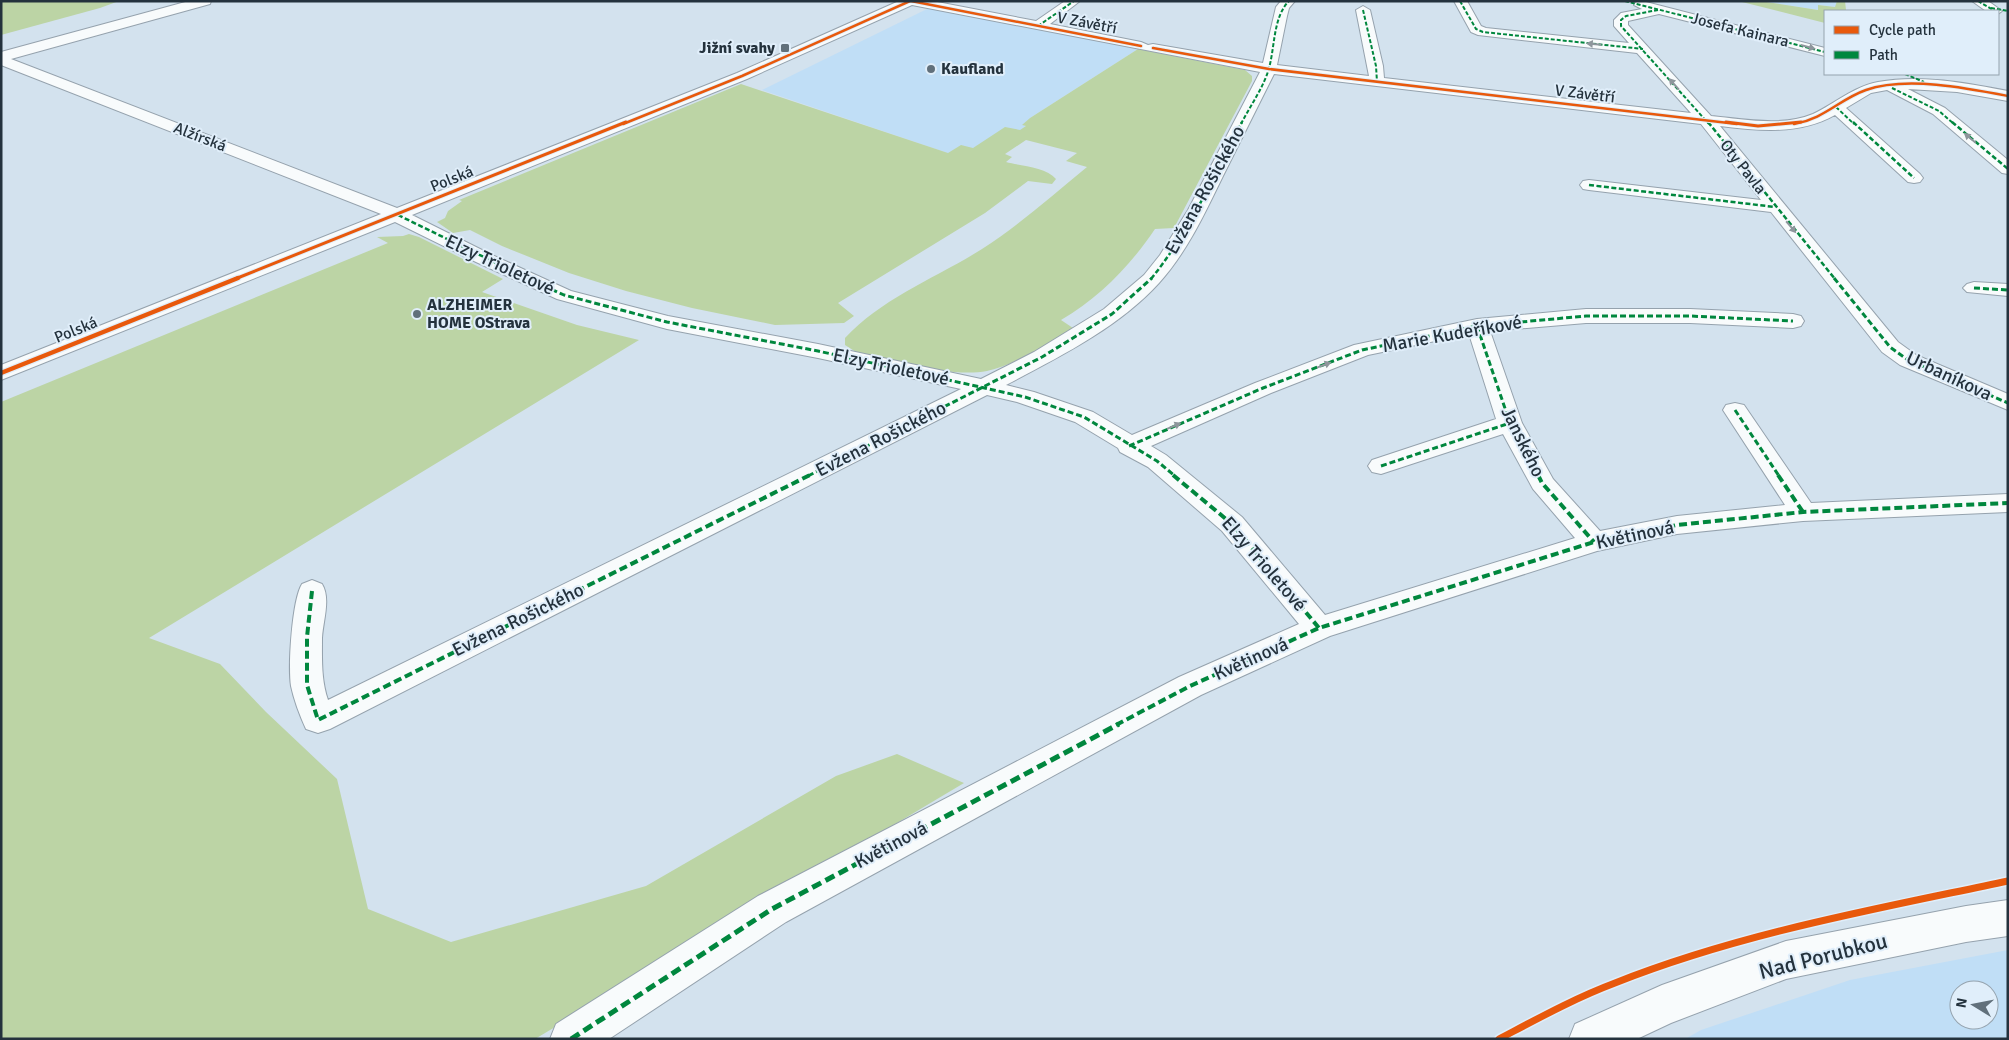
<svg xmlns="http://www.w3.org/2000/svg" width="2009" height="1040" viewBox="0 0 2009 1040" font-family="Signika,sans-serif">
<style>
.built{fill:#c0def6;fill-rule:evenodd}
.green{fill:#bcd4a5}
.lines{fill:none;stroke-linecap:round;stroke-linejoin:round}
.street-casing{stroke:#95a2ad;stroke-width:2}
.street{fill:#f8fbfc;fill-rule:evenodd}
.quiet-far4{stroke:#00873e;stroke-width:2;stroke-dasharray:4 2;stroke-linecap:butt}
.quiet-far3{stroke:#00873e;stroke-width:2.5;stroke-dasharray:5 2.5;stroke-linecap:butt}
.quiet-far2{stroke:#00873e;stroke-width:3;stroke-dasharray:6 3;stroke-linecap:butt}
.quiet-far1{stroke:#00873e;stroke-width:4;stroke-dasharray:8 4;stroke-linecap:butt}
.quiet{stroke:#00873e;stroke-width:5;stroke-dasharray:10 5;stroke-linecap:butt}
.cycleway-far3-casing{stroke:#e0eefa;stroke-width:4.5}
.cycleway-far2-casing{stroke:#e0eefa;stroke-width:5}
.cycleway-far1-casing{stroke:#e0eefa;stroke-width:7}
.cycleway-casing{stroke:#e0eefa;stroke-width:10}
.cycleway-far3{stroke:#e8590c;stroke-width:2.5}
.cycleway-far2{stroke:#e8590c;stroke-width:3}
.cycleway-far1{stroke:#e8590c;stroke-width:4.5}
.cycleway{stroke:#e8590c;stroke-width:7}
.oneway{fill:#8e969c}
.poi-dot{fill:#61707b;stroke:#e0eefa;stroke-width:2}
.labels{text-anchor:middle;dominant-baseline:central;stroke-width:4;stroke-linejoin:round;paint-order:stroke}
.far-street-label{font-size:16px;fill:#24323d;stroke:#e0eefa}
.far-poi-label{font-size:16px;font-weight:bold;fill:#24323d;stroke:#e0eefa;text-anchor:start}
.street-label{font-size:19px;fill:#24323d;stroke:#e0eefa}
.near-street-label{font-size:22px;fill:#24323d;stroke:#e0eefa}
</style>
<rect width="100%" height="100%" fill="#d3e2ee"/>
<!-- built -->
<g class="built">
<polygon points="1760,1 1837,1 1836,7 1819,5 1819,10"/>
<polygon points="929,8 1138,49 1030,118 1023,125 1027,126 974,162 762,90"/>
<path d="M2008 950V1039H1685L1701 1030 1850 980ZM1959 990H1989V1020H1959Z"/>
</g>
<!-- green -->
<g class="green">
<polygon points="1,1 119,1 100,8 1,35"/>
<polygon points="1738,1 1760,1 1818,10 1818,5 1835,7 1837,1 1845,1 1846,10 1825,11 1825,23"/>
<path d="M1138 49 1245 70 1252 76V81L1174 228 1155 229C1130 266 1100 297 1061 320L1073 328C1049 344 1015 365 987 371 950 378 893 360 856 352L845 345V338C882 298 936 278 982 249 1019 225 1053 195 1087 167L1066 161 1077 153 1026 140 1005 154 1012 157 1006 162C1020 166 1046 167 1056 179L1052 184 1028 181 985 213 838 303 854 316 844 323 775 325 692 308 626 291 569 273 502 246 470 230 453 233 437 222 445 218 448 211 462 201 459 200 741 84 948 153 961 145 973 148 1005 127 1020 130 1026 126 1022 125 1030 118Z"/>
<polygon points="409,234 419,237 503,279 482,292 577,325 639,340 149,638 220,664 266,712 337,779 368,909 451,942 646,886 836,776 897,754 964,783 535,1039 1,1039 1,402 388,243 377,237 403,236"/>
</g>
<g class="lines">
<!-- street casing -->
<g class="street-casing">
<g id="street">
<path d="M189 1H211L210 4 11 59 397 208 737 73 899 1H932L1036 21 1065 1H1080L1050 24 1141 42 1148 45 1153 44 1263 63 1276 7 1281 1H1295L1289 8 1287 16 1277 65 1369 76 1356 10 1363 6 1370 10 1383 66 1384 78 1691 113 1637 53 1478 35 1471 32 1454 1H1467L1481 26 1486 28 1629 43 1614 26V20L1621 13 1642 9 1634 5 1636 2 1642 1 1825 48V56L1659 14 1628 21V25L1711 116C1743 119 1782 127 1813 114 1836 103 1853 87 1878 82 1920 74 1967 83 2008 91V101L1957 92 1908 89 1945 108 2008 160V174L2002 173 1933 114 1887 90 1871 93 1846 108 1920 174 1923 178 1920 182 1914 183 1908 182 1835 115C1800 135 1758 131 1720 126L1898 342 1916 355 2008 394V410L1900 365 1882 352 1771 212 1589 190 1583 189 1580 185 1583 181 1589 180 1761 200 1701 124 1274 74C1257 108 1240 142 1223 176 1205 213 1187 252 1159 283 1118 328 1059 357 1006 385L1034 392 1093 412 1132 435 1255 383 1354 345 1477 319 1586 309H1690L1793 314 1801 316 1804 321 1801 326 1793 328 1690 323H1586L1490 331 1522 423 1553 479 1600 531 1677 516 1785 505 1723 410 1726 405 1735 403 1744 405 1811 503 2008 494V512L1803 521 1677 534 1597 551 1330 636 1201 695 786 922 609 1039H550L556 1024 758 896 1179 677 1299 624 1222 531 1148 467 1120 452 1118 448 1075 422 1017 402 987 395 330 729 318 733 306 729C300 716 294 700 291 686 288 666 292 600 302 584L312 580 322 584C331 598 323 621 322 638 322 659 321 680 328 700L961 389 818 358 667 329 557 299 476 262 395 222 1 380V365L381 214 1 65V52ZM912 5 1260 72 1188 210 1160 255 1144 275 1104 309 1034 352 981 379 818 344 668 316 571 291 490 254 412 215 747 79ZM1469 334 1496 419 1372 460 1368 466 1372 472 1381 474 1503 434 1533 489 1575 538 1325 615 1242 517 1166 455 1151 446 1271 393 1368 355Z"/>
<polygon points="1972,1 1988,1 2002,11 1998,14 1998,11 1986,11"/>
<polygon points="1974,282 2008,284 2008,296 1967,292 1963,288 1967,284"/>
<polygon points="2008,900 2008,936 1966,942 1786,979 1671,1023 1637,1039 1569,1039 1575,1024 1662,985 1786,941 1966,906"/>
</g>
</g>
<!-- street -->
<use href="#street" class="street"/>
<!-- quiet-far4 -->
<g class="quiet-far4">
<polyline points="1460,1 1476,29 1483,32 1643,49"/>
<polyline points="1625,1 1825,52"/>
<polyline points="1978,1 1995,11"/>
<polyline points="1991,8 2008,11"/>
<polyline points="1363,10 1376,66 1377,82"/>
<polyline points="1658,10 1626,16 1621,20 1621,26 1709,124"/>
<polyline points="1038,26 1074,1"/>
<polyline points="1905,74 1924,82"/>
<polyline points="1892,88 1939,111 1954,124"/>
<polyline points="1836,107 1854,124"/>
<path d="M1241 124C1250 106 1264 87 1269 68 1275 47 1273 17 1289 1"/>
</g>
<!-- quiet-far3 -->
<g class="quiet-far3">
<polyline points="1708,122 1835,279"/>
<polyline points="1853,122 1914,178"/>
<polyline points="1952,122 2008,169"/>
<polyline points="1589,185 1775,207"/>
<polyline points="398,215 529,279"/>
<path d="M1151 279C1189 232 1214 176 1242 122"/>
</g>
<!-- quiet-far2 -->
<g class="quiet-far2">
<polyline points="527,278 564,295 667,322 818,351 1025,397 1084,417 1157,461 1175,476"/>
<polyline points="1834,278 1890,347 1908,360 2008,403"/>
<polyline points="1974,288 2008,290"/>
<polyline points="1477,326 1510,423 1538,476"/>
<polyline points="1735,410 1779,476"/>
<polyline points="1129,446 1263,388 1362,350 1477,326 1586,316 1690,316 1793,321"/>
<polyline points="1381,466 1510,423"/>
<polyline points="808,476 1042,357 1112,314 1152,278"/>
</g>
<!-- quiet-far1 -->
<g class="quiet-far1">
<polyline points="1173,475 1232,524 1319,628"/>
<polyline points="1538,475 1542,483 1594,542"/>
<polyline points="1778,475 1803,512"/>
<polyline points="312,591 307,637 307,685 318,720 810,475"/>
<polyline points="1116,725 1190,686 1319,628 1594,542 1677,525 1803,512 2008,503"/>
</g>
<!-- quiet -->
<polyline class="quiet" points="571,1039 772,909 1119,724"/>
<!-- cycleway-far3 casing -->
<g class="cycleway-far3-casing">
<g id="cycleway-far3">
<polyline points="911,1 1141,46"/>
<polyline points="1153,48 1269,69 1737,124"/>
<polyline points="623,124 742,76 910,1"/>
<path d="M1794 124C1824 119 1840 99 1866 90 1906 76 1967 88 2008 96"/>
</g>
</g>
<!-- cycleway-far2 casing -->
<g class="cycleway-far2-casing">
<g id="cycleway-far2">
<polyline points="1726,122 1758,126 1801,122"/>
<polyline points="235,279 626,122"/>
</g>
</g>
<!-- cycleway-far1 casing -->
<g class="cycleway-far1-casing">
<polyline id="cycleway-far1" points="1,373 238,278"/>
</g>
<!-- cycleway casing -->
<g class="cycleway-casing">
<path id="cycleway" d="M1499 1039C1537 1019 1575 998 1615 983 1741 933 1876 909 2008 881"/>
</g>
<!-- cycleway-far3 -->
<use href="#cycleway-far3" class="cycleway-far3"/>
<!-- cycleway-far2 -->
<use href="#cycleway-far2" class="cycleway-far2"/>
<!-- cycleway-far1 -->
<use href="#cycleway-far1" class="cycleway-far1"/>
<!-- cycleway -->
<use href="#cycleway" class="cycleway"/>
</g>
<!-- one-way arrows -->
<defs><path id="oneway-solid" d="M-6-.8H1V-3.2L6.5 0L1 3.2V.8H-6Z" transform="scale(1.25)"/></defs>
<g class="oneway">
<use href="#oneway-solid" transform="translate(1594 44) rotate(-175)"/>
<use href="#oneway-solid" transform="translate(1808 47) rotate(15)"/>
<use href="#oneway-solid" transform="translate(1674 84) rotate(-132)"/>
<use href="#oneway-solid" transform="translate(1970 138) rotate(-140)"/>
<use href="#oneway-solid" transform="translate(1791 227) rotate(50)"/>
<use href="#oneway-solid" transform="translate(1324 365) rotate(-21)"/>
<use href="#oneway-solid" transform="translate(1174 426) rotate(-23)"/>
</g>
<!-- markers -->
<g class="poi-dot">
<rect x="780" y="43" width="10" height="10" rx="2.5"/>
<circle cx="931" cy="69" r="5"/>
<circle cx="417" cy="314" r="5"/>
</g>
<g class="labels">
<!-- far-street labels -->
<g class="far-street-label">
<text transform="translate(1087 23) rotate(11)">V Závětří</text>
<text transform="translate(1740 30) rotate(14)">Josefa Kainara</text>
<text transform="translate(1585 94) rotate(7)">V Závětří</text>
<text transform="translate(200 137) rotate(21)">Alžírská</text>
<text transform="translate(1743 167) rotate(52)">Oty Pavla</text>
<text transform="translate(452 179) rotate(-22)">Polská</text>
<text transform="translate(76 330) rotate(-22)">Polská</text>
</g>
<!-- far-poi labels -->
<g class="far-poi-label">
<text x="775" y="48" text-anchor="end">Jižní svahy</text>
<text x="941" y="69">Kaufland</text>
<text x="427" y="305">ALZHEIMER<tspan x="427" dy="18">HOME OStrava</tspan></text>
</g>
<!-- street labels -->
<g class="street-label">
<text transform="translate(1205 190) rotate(-61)">Evžena Rošického</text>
<text transform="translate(500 265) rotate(25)">Elzy Trioletové</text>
<text transform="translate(1452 334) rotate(-10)">Marie Kudeříkové</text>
<text transform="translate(891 367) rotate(12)">Elzy Trioletové</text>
<text transform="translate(1949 376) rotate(25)">Urbaníkova</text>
<text transform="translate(881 439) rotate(-27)">Evžena Rošického</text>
<text transform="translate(1523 442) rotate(64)">Janského</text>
<text transform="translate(1635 535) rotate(-12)">Květinová</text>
<text transform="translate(1264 564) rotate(49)">Elzy Trioletové</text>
<text transform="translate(518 620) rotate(-26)">Evžena Rošického</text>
<text transform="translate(1251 659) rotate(-24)">Květinová</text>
<text transform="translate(891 845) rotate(-28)">Květinová</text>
</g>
<!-- near-street labels -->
<g class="near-street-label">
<text transform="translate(1823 956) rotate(-14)">Nad Porubkou</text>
</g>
</g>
<!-- border -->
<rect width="2009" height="1040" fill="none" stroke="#24323d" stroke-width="5"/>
<!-- legend -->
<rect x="1824" y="10" width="175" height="65" fill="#e0eefa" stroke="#95a3ae"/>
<rect x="1834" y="26" width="25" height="8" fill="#e8590c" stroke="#95a3ae"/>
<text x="1869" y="35" font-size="15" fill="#24323d">Cycle path</text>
<rect x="1834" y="51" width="25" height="8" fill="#00873e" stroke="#95a3ae"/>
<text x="1869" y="60" font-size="15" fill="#24323d">Path</text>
<!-- north arrow -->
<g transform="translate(1974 1005) rotate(280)"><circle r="24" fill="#e0eefa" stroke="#95a3ae"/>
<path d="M0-4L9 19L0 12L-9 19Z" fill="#61707b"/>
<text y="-8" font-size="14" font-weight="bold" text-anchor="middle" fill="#24323d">N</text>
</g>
</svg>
